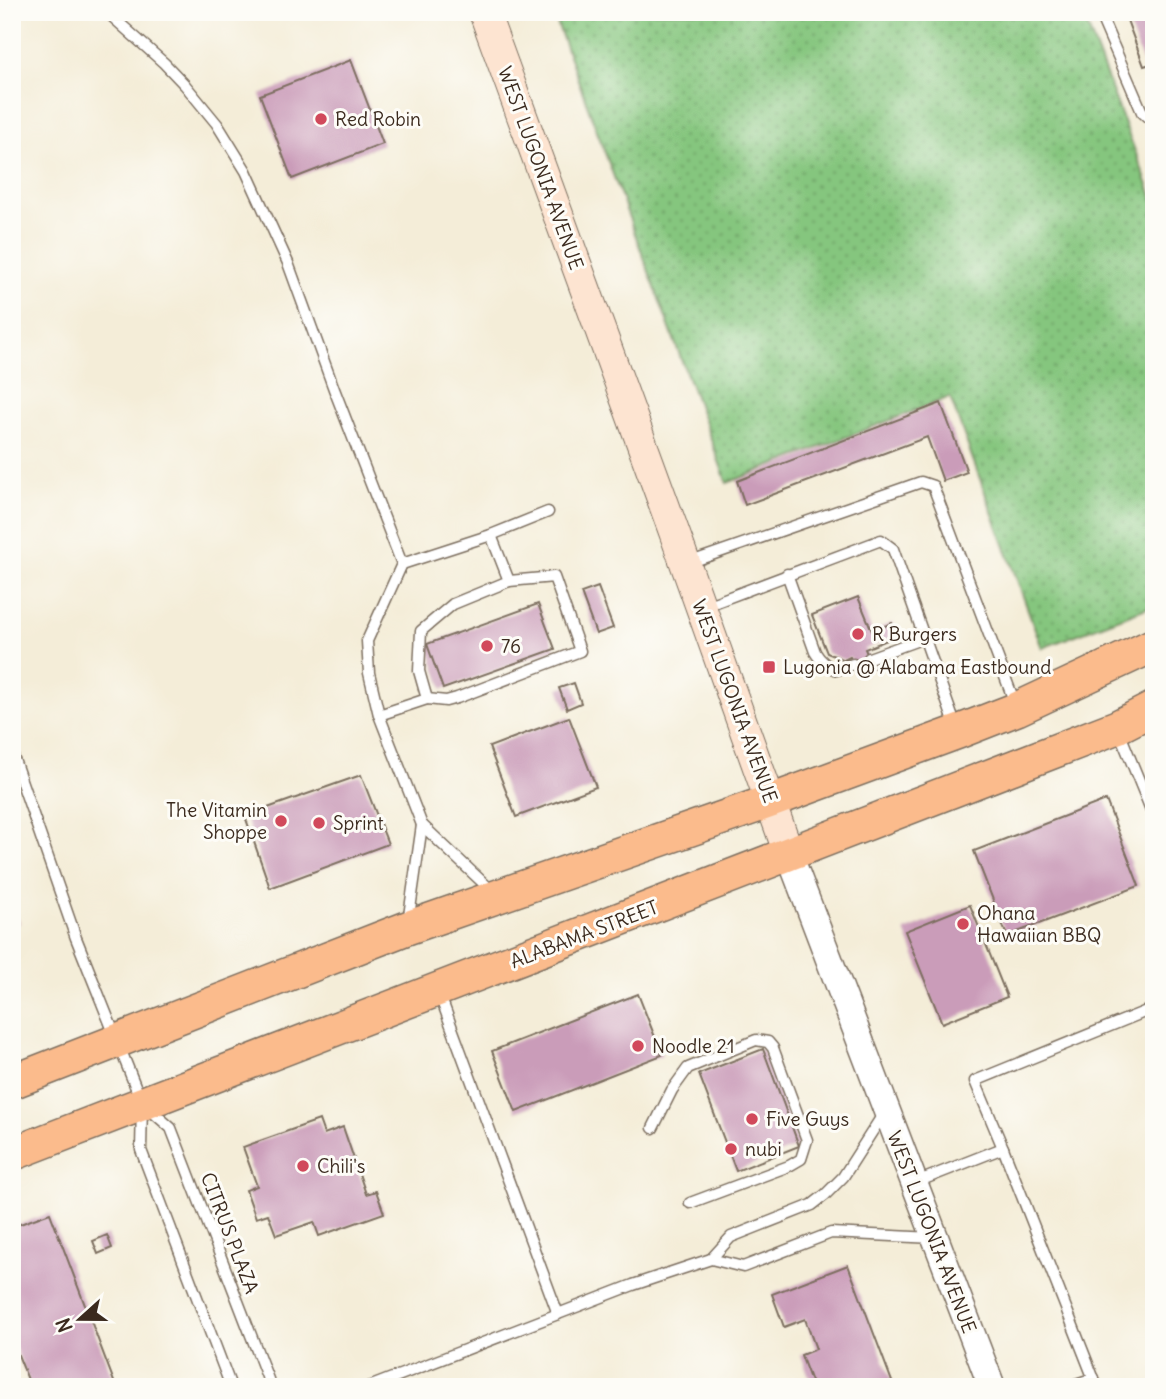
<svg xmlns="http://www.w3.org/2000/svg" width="1166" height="1399" viewBox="0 0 1166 1399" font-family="Delius,sans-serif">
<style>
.grass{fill:url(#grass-dots);stroke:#60784e;stroke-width:2}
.building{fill:#ca9cb9}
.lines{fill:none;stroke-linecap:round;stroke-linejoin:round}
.service-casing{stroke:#7c6e5f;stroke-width:13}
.tertiary-casing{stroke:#7c6e5f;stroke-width:29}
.secondary-casing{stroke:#7c6e5f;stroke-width:32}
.primary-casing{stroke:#7c6e5f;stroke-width:36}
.service{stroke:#fff;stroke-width:10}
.tertiary{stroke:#fff;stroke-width:26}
.secondary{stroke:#fde4d1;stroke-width:30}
.primary{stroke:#fbbb8c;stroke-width:33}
.poi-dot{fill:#d1495b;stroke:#fdfcf7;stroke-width:2.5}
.labels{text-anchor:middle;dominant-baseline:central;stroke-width:6;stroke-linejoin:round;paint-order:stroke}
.poi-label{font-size:19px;fill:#3b2a1e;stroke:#fdfcf7;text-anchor:start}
.street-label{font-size:19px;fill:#3b2a1e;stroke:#fdfcf7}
</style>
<defs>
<pattern id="grass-dots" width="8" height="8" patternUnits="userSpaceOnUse" patternTransform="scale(1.75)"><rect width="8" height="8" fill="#85c67e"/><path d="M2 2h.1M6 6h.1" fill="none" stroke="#6ea167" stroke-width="1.8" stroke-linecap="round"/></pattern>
</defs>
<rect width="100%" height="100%" fill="#fdfcf7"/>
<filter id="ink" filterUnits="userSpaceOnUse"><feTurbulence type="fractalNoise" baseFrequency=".0143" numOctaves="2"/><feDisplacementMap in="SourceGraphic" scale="14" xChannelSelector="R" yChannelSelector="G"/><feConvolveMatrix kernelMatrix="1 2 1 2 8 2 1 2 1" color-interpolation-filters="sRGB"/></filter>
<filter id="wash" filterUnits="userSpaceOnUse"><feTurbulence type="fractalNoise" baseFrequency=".00686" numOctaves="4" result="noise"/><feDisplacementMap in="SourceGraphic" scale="28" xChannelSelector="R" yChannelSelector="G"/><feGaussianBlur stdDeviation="1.57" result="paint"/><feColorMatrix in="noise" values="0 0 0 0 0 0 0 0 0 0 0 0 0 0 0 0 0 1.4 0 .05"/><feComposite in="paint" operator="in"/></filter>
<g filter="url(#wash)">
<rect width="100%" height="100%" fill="#f4edd8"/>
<!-- grass -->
<polygon class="grass" points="553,12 1082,12 1154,201 1154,605 1042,648 950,397 727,483"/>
<g id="blocks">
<!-- building -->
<g class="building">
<polygon points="1124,12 1154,12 1154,63 1144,66"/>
<polygon points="351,60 383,144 292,179 260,95"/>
<polygon points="941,403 967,472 943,481 927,437 745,505 737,481"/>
<polygon points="598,587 613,628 596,634 581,593"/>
<polygon points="858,597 872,631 892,623 897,636 865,649 873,668 857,674 850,657 844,660 827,653 812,615"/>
<polygon points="538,604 555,649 443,689 427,644"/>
<polygon points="574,683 581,703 567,709 559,688"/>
<polygon points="569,717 596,787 516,817 489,747"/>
<polygon points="361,775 388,844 270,888 245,816"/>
<polygon points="1106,800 1139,886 1007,936 974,851"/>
<polygon points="12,903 20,923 12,926"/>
<polygon points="970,905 1007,997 942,1023 905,931"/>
<polygon points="638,994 662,1055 516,1112 492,1051"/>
<polygon points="763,1049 799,1146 736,1171 699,1074"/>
<polygon points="319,1120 324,1134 343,1127 366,1194 376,1191 384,1213 319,1236 314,1222 276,1235 268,1214 256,1218 246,1190 257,1186 243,1147"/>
<polygon points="50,1213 116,1387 31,1387 12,1340 12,1227"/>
<polygon points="107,1235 112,1248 98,1254 93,1241"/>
<polygon points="848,1265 894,1387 813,1387 801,1355 816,1349 805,1319 784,1327 772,1294"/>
</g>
</g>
</g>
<g filter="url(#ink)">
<use href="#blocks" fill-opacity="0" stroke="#7c6e5f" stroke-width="2"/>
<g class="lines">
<!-- service casing -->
<g class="service-casing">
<g id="service">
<polyline points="107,12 164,63 185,85 217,124 246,171 288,263 334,389 402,564 367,641 369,673 379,715 422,825 494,893"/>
<polyline points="1099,12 1142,112 1154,123"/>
<polyline points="688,563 921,482 933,486 1016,706"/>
<polyline points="402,564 491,535 548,512"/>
<path d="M787 574 815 652C821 662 827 666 837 670L853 664"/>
<polyline points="703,607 881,540 893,549 957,730"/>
<polyline points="869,658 924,638"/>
<polyline points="427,699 446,701 457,698 580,651 554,577 509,581"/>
<polyline points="379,715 427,699 419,671 421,631 453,604 509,581 491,535"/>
<polyline points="1118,729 1154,817"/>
<polyline points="12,754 76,938 142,1103 141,1150 231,1387"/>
<polyline points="408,923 422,825"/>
<polyline points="439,993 558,1314"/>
<polyline points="147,1107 171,1128 271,1387"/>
<polyline points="653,1128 672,1090 688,1068 756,1040 768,1042 773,1048 807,1140 801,1159 789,1166 690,1203"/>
<polyline points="1003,1148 1097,1387"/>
<polyline points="914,1183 1003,1148 975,1081 1154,1008"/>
<polyline points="711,1259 743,1267 831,1233 934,1238"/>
<polyline points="369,1387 633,1285 711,1259 731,1237 812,1205 825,1195 843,1177 884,1113"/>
<polyline points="1067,1387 1094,1378"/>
</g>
</g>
<!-- tertiary casing -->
<g class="tertiary-casing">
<polyline id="tertiary" points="789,854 992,1387"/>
</g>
<!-- secondary casing -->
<g class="secondary-casing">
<polyline id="secondary" points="484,12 673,529 789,854"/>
</g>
<!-- primary casing -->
<g class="primary-casing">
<g id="primary">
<polyline points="12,1082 407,928 771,801 958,732 1017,709 1154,645"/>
<polyline points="12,1154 1117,727 1154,708"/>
</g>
</g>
<!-- service -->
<use href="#service" class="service"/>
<!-- tertiary -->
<use href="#tertiary" class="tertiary"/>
<!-- secondary -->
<use href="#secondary" class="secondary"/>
<!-- primary -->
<use href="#primary" class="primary"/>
</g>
</g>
<!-- markers -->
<g class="poi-dot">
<circle cx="321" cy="119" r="7"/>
<circle cx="858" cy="634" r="7"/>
<circle cx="487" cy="646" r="7"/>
<rect x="762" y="660" width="14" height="14" rx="3.5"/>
<circle cx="281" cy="821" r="7"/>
<circle cx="319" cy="823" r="7"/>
<circle cx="963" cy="924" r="7"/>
<circle cx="638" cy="1046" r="7"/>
<circle cx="752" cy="1119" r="7"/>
<circle cx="731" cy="1149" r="7"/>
<circle cx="303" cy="1166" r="7"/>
</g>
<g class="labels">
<!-- poi labels -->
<g class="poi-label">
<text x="335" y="119">Red Robin</text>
<text x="872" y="634">R Burgers</text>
<text x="501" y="646">76</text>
<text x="783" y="667">Lugonia @ Alabama Eastbound</text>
<text x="267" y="810" text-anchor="end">The Vitamin<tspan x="267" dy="22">Shoppe</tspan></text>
<text x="333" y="823">Sprint</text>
<text x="977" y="913">Ohana<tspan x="977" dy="22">Hawaiian BBQ</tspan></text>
<text x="652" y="1046">Noodle 21</text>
<text x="766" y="1119">Five Guys</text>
<text x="745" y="1149">nubi</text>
<text x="317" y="1166">Chili's</text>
</g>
<!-- street labels -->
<g class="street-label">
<text transform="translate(541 168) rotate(70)">WEST LUGONIA AVENUE</text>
<text transform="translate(735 701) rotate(70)">WEST LUGONIA AVENUE</text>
<text transform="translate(584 934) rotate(-21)">ALABAMA STREET</text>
<text transform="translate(932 1232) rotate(69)">WEST LUGONIA AVENUE</text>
<text transform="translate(230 1233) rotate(69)">CITRUS PLAZA</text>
</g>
</g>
<!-- margin -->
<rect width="1166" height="1399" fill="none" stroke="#fdfcf7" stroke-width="42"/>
<!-- north arrow -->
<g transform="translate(80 1319) rotate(249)" stroke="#fdfcf7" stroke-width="5" paint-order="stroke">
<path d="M0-5L12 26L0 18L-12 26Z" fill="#3b2a1e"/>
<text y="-10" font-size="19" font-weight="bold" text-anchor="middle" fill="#3b2a1e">N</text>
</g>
</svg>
